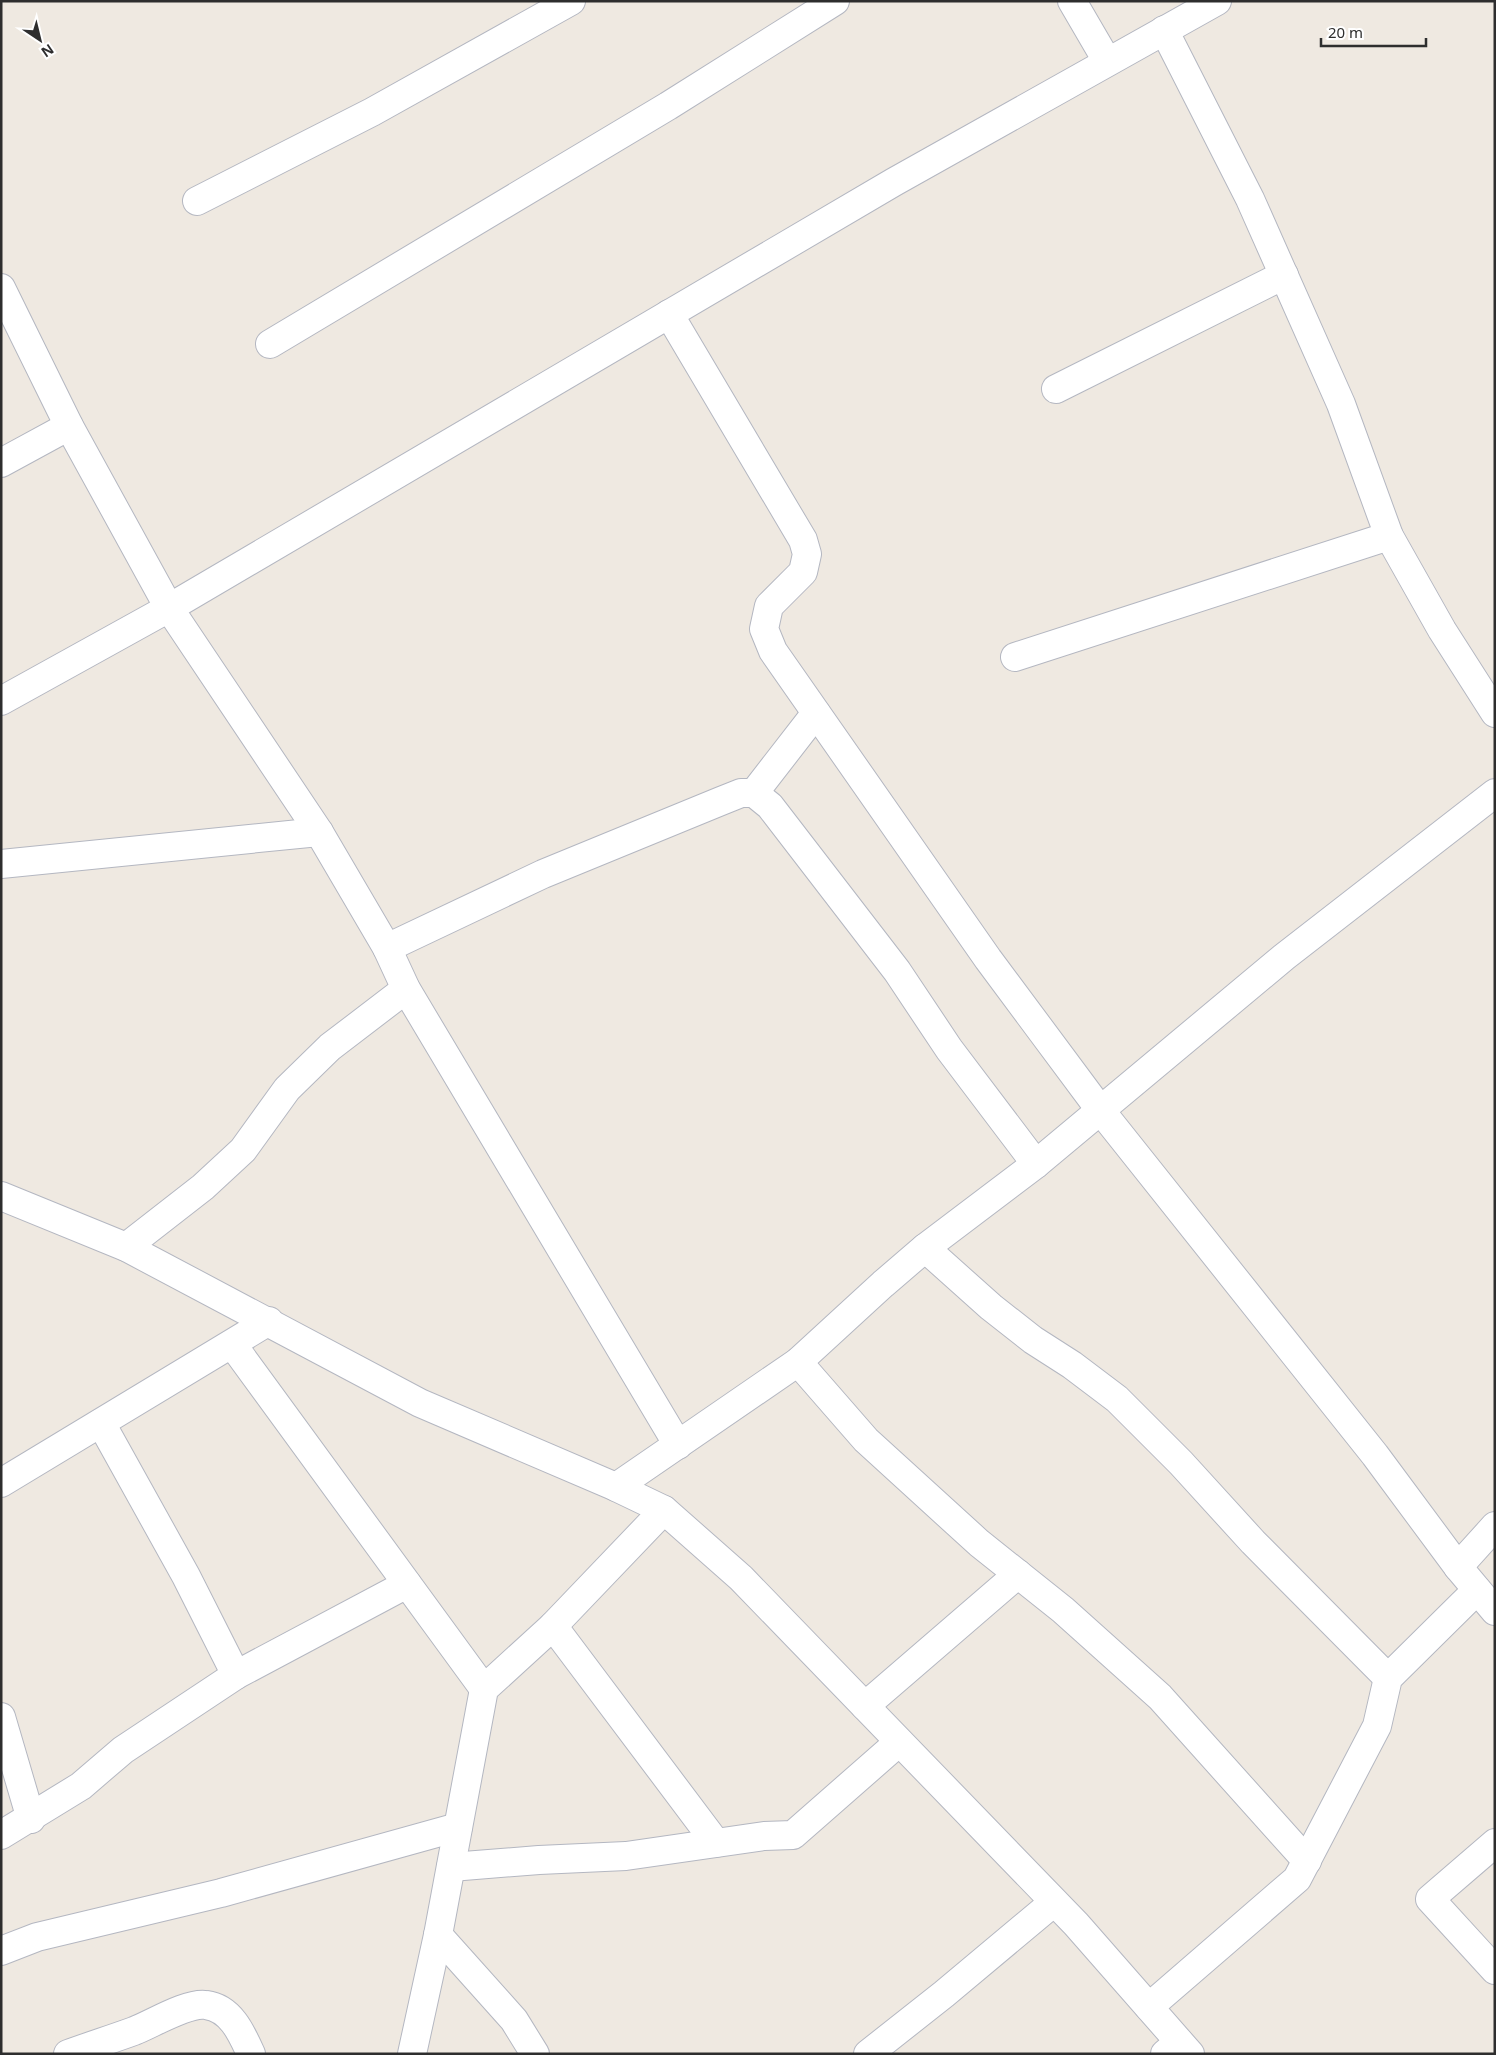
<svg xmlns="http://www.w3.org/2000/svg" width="1496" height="2055" viewBox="0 0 1496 2055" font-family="'Noto Sans',sans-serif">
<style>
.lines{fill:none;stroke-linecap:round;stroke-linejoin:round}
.street-casing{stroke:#b4b7c1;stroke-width:30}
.secondary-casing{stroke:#b4b7c1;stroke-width:30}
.street{stroke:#fff;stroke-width:28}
.secondary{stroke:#fff;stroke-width:28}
</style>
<rect width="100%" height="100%" fill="#efe9e1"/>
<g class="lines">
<!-- street casing -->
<g class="street-casing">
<g id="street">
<polyline points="1072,1 1107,61"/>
<polyline points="1164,30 1250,199 1341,404 1389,536 1442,630 1495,713"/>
<polyline points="197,201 372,112 571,1"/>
<polyline points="1,288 69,426 169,608 319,832 387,948 406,989 678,1445"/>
<polyline points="669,314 803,540 807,554 803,572 769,606 764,629 773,651 988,959 1101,1111 1375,1455 1458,1567 1495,1611"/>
<polyline points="270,344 668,106 835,1"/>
<polyline points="1056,389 1284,275"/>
<polyline points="1,463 69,426"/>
<polyline points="1015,657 1389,536"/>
<polyline points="754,793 816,713"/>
<polyline points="1,864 319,832"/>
<polyline points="387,948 543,874 721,801 741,793 754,793 770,806 897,971 949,1049 1036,1164"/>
<polyline points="126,1247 203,1187 243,1150 287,1089 330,1047 406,989"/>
<polyline points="925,1248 991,1307 1033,1340 1072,1365 1117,1399 1181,1463 1253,1542 1388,1678"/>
<polyline points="232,1344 484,1689"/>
<polyline points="798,1362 866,1440 979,1543 1063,1610 1160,1697 1307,1861"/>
<polyline points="101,1423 186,1576 236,1675"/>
<polyline points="1,1483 269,1321"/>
<polyline points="616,1487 798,1362 883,1284 925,1248 1036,1164 1284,957 1495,793"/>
<polyline points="1458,1567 1495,1526"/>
<polyline points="553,1626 716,1843"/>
<polyline points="865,1706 1018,1574"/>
<polyline points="1,1717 31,1819"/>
<polyline points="1,1835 81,1786 123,1750 236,1675 407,1584"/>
<polyline points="1495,1843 1430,1899 1495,1970"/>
<polyline points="451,1867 539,1860 626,1856 764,1836 793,1835 899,1742"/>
<polyline points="438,1935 514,2020 535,2054"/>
<polyline points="1,1951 37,1937 221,1893 458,1827"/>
<polyline points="1149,2007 1297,1879 1377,1726 1388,1678 1477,1590"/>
<path d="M68 2054C90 2046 112 2039 134 2031 152 2024 188 2002 206 2005 231 2008 242 2034 251 2054"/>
<polyline points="412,2054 438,1935 484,1689 553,1626 664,1510"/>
<polyline points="868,2054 944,1994 1054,1902"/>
<polyline points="1165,2054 1179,2042"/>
</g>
</g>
<!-- secondary casing -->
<g class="secondary-casing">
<g id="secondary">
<polyline points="1,701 169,608 894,182 1217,1"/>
<polyline points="1,1196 126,1247 420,1403 616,1487 664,1510 741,1578 1076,1924 1190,2054"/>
</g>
</g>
<!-- street -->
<use href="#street" class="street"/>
<!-- secondary -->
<use href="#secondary" class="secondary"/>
</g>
<!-- border -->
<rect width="1496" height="2055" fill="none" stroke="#2e2e2e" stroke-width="5"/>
<!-- north arrow -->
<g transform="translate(40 40) rotate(145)" stroke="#ffffff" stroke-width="4" paint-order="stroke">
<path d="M0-4L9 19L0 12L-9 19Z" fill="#2e2e2e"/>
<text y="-8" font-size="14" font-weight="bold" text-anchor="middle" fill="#2e2e2e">N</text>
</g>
<!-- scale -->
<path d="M1321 38v8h105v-8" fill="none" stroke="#2e2e2e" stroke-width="2.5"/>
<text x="1328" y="38" font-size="15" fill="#2e2e2e" stroke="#ffffff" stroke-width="4" paint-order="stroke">20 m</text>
</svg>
